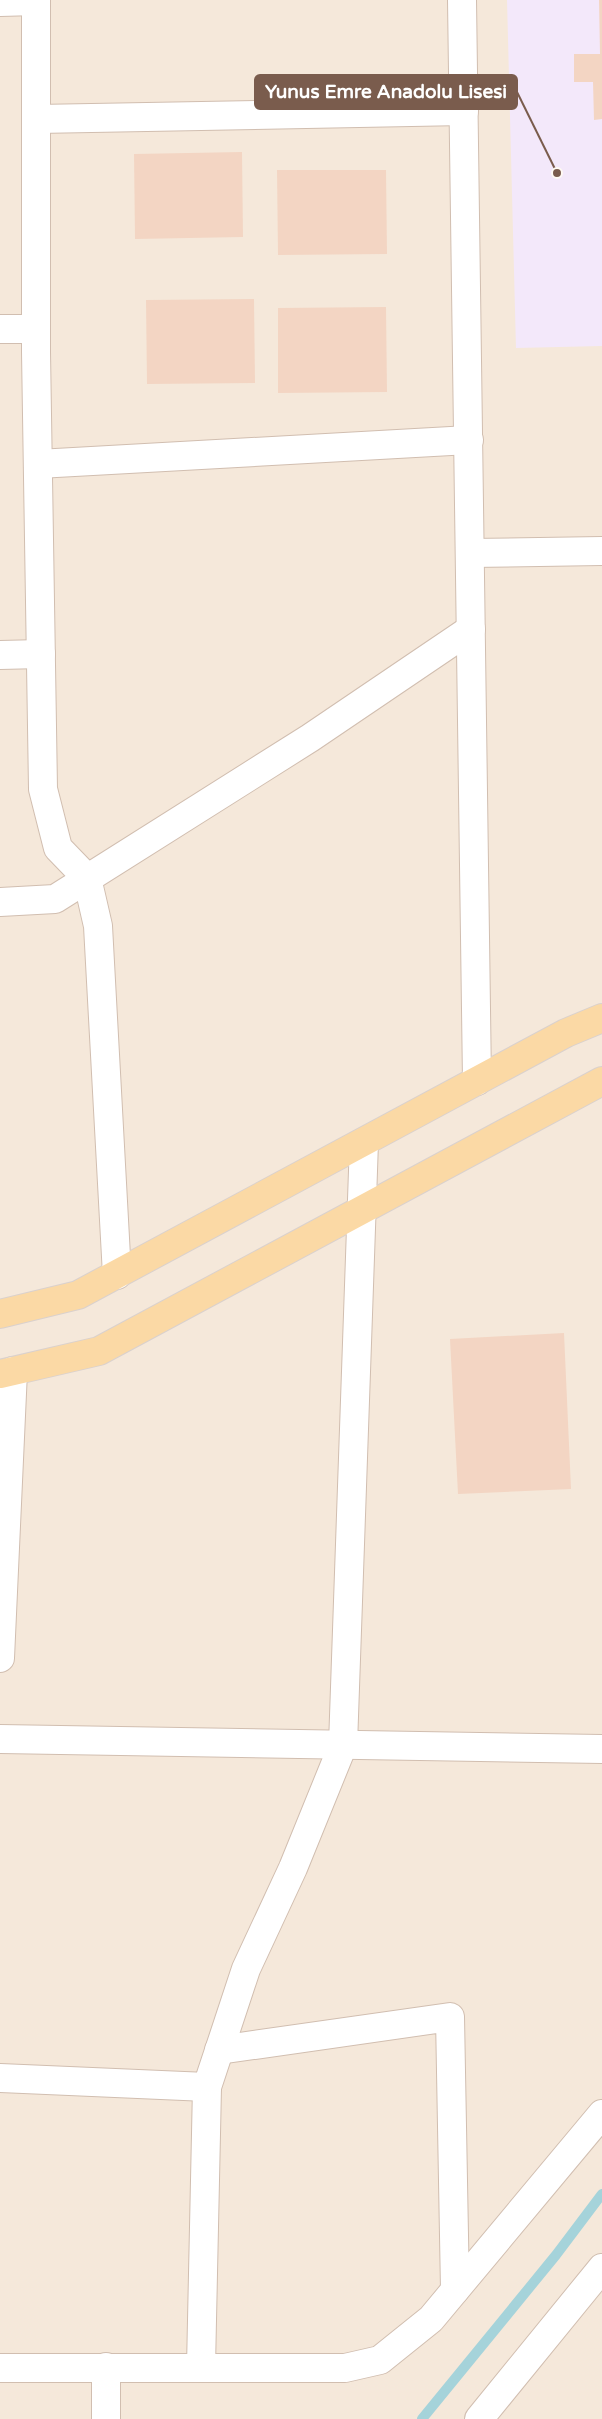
<svg xmlns="http://www.w3.org/2000/svg" width="602" height="2419" viewBox="0 0 602 2419" font-family="'Varela Round',sans-serif">
<style>
.residential{fill:#f5e8da}
.education{fill:#f3e8fa}
.lines{fill:none;stroke-linecap:round;stroke-linejoin:round}
.stream{stroke:#a5d3da;stroke-width:10}
.building{fill:#f3d5c3}
.minor-casing{stroke:#d1beb0;stroke-width:30}
.major-casing{stroke:#dad1cd;stroke-width:30}
.minor{stroke:#fff;stroke-width:28}
.major{stroke:#fbd9a5;stroke-width:28}
.leader{fill:none;stroke:#7a5c4d;stroke-width:2}
.callout-dot{fill:#7a5c4d;stroke:#fffaf3;stroke-width:2}
.callout{fill:#7a5c4d;stroke:#7a5c4d;stroke-width:2}
.callout-label{font-size:19px;text-anchor:middle;font-weight:bold;fill:#fff}
</style>
<rect width="100%" height="100%" fill="#fdf6ec"/>
<!-- residential -->
<rect class="residential" x="0" y="0" width="602" height="2419"/>
<!-- education -->
<polygon class="education" points="507,0 602,0 602,346 516,348"/>
<g class="lines">
<!-- stream -->
<polyline class="stream" points="422,2419 556,2255 602,2194"/>
</g>
<!-- building -->
<g class="building">
<polygon points="599,0 602,0 602,119 594,120 593,82 574,82 574,54 600,54"/>
<polygon points="242,152 243,237 135,239 134,154"/>
<polygon points="277,170 386,170 387,254 278,255"/>
<polygon points="254,299 255,383 147,384 146,300"/>
<polygon points="386,307 387,392 278,393 278,308"/>
<polygon points="564,1333 571,1489 458,1494 450,1339"/>
</g>
<g class="lines">
<!-- minor casing -->
<g class="minor-casing">
<g id="minor">
<polyline points="36,0 36,352 43,789 58,848 87,878 98,926 117,1275"/>
<polyline points="462,0 477,1081"/>
<polyline points="0,2 36,1"/>
<polyline points="37,119 464,111"/>
<polyline points="0,329 36,329"/>
<polyline points="38,464 469,440"/>
<polyline points="470,553 602,551"/>
<polyline points="0,655 41,654"/>
<polyline points="0,902 55,899 310,738 471,629"/>
<polyline points="0,1658 13,1371"/>
<polyline points="0,1739 602,1749"/>
<polyline points="219,2050 450,2017 455,2290"/>
<polyline points="0,2078 207,2087"/>
<polyline points="201,2367 207,2087 246,1969 293,1868 343,1745 364,1142"/>
<polyline points="0,2368 345,2368 380,2360 431,2319 602,2114"/>
<polyline points="106,2419 106,2367"/>
<polyline points="479,2419 602,2268"/>
</g>
</g>
<!-- major casing -->
<g class="major-casing">
<g id="major">
<polyline points="0,1314 78,1295 566,1033 602,1018"/>
<polyline points="0,1374 99,1351 602,1081"/>
</g>
</g>
<!-- minor -->
<use href="#minor" class="minor"/>
<!-- major -->
<use href="#major" class="major"/>
</g>
<!-- callouts -->
<path class="leader" d="M557 173L517 92"/>
<circle class="callout-dot" cx="557" cy="173" r="5"/>
<rect class="callout" x="255" y="75" width="262" height="34" rx="5"/>
<g class="callout-label">
<text x="386" y="98">Yunus Emre Anadolu Lisesi</text>
</g>
</svg>
